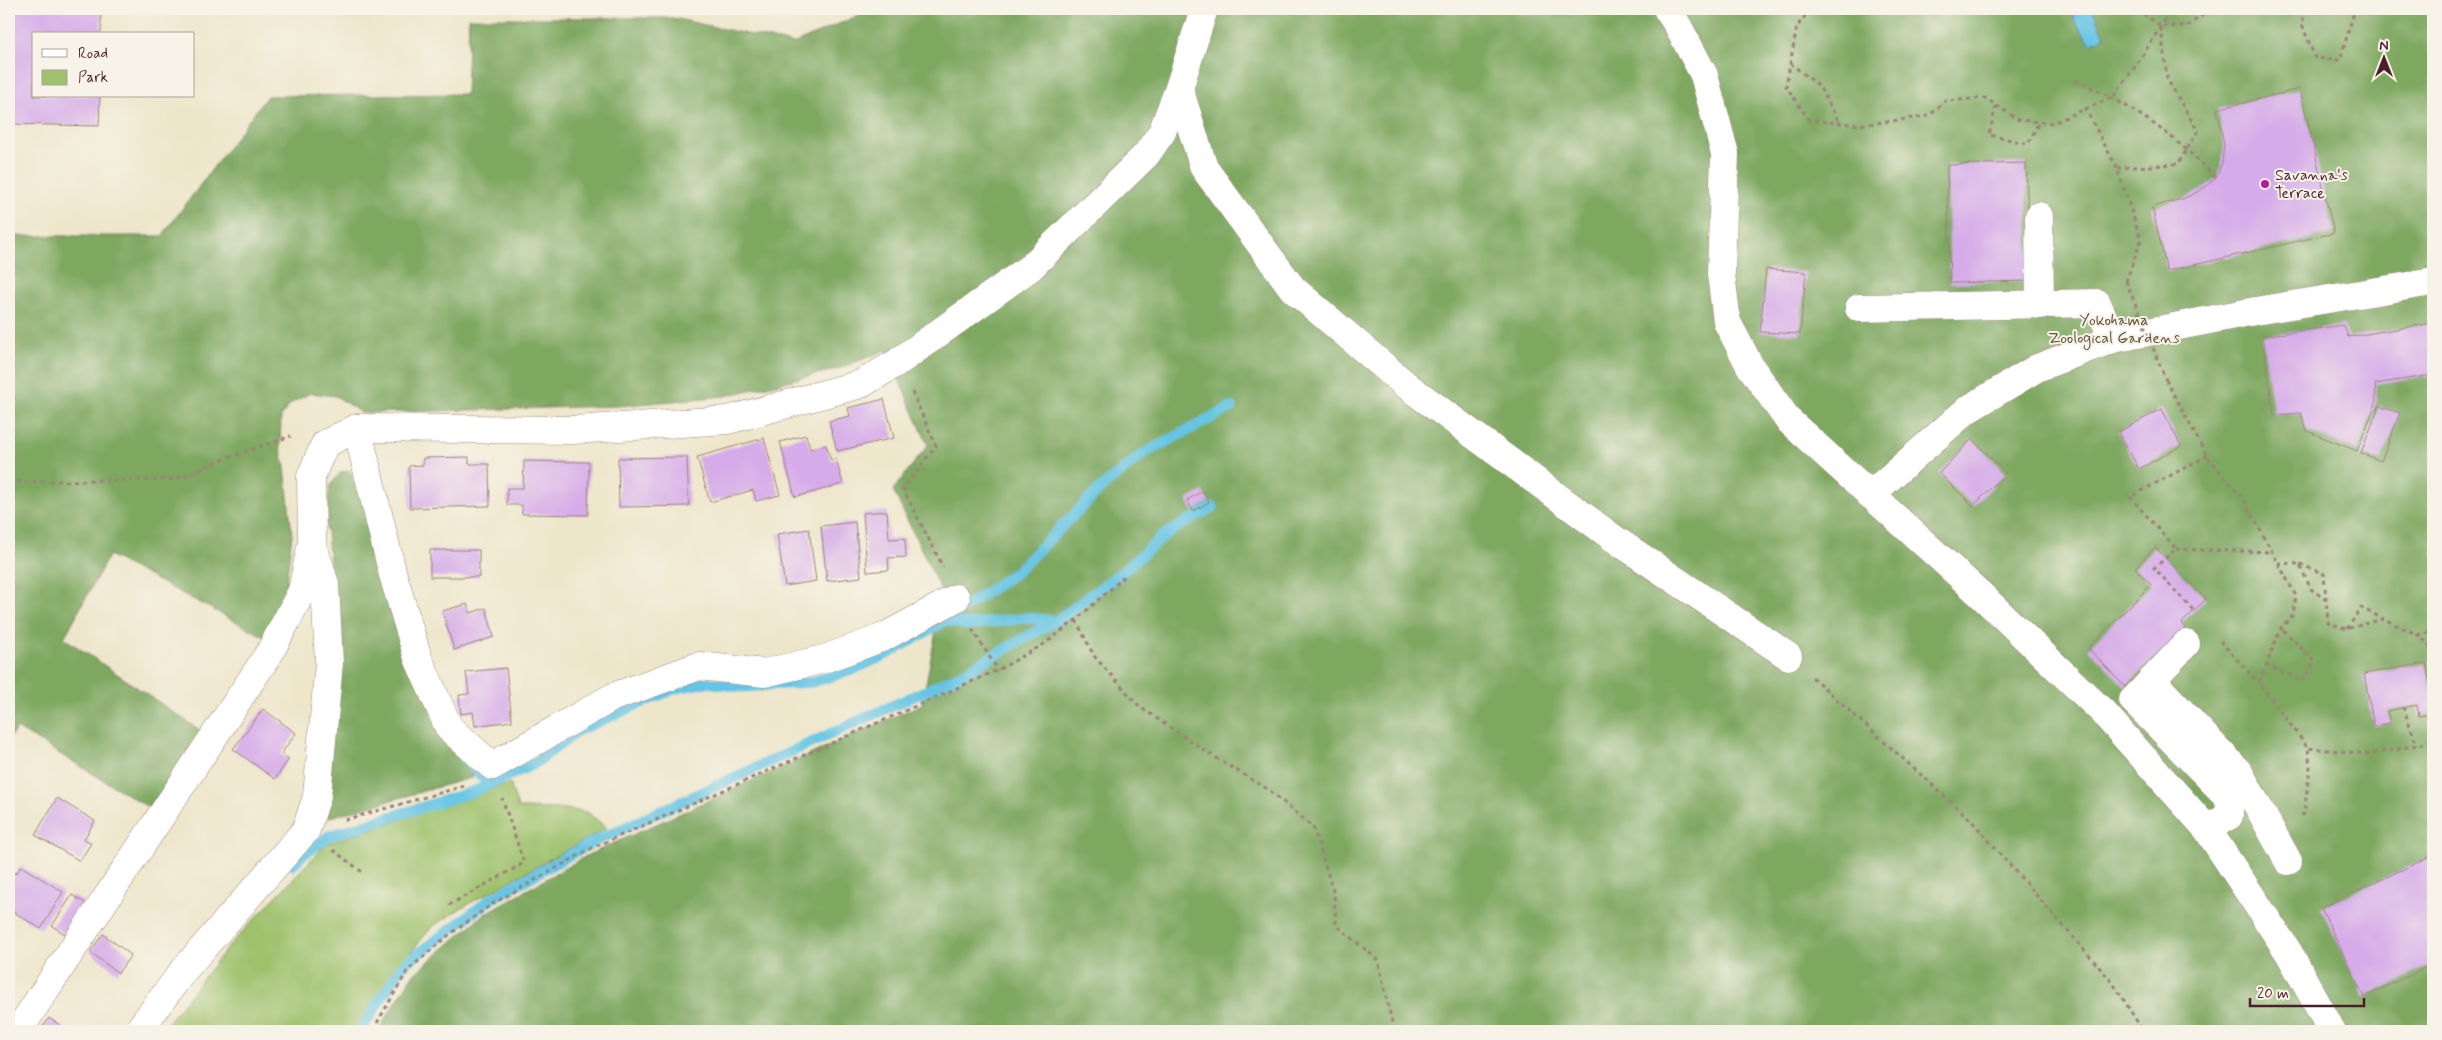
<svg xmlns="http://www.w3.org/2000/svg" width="2442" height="1040" viewBox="0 0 2442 1040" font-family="Mynerve,sans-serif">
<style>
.green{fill:#9ec16c;stroke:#74704c}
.forest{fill:#7ea760;stroke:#646346}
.water{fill:#66c5e4;stroke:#587288}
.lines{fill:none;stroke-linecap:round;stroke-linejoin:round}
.stream{stroke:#66c5e4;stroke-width:11}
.building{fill:#d6abe9}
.minor-casing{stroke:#9c827a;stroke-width:29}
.path{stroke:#9c827a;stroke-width:3;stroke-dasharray:4 4;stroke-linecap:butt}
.minor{stroke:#fff;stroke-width:28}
.path-bridge{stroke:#9c827a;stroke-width:3;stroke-dasharray:4 4;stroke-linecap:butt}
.poi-dot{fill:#b5179e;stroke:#f7f3e8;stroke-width:2}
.labels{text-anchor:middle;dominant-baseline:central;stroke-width:4;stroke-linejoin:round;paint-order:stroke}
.poi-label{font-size:16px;fill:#4a1f2b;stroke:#f7f3e8;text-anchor:start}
.park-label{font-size:16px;fill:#63503e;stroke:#f7f3e8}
</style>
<rect width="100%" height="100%" fill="#f7f3e8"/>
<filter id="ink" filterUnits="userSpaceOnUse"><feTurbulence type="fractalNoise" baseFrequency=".02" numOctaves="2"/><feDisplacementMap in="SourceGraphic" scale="10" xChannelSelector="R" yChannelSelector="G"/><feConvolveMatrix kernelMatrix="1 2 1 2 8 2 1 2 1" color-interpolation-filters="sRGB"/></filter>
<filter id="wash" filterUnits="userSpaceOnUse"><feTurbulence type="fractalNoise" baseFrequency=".0096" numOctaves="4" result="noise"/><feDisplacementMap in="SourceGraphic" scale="20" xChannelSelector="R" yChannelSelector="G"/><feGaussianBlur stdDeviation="1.12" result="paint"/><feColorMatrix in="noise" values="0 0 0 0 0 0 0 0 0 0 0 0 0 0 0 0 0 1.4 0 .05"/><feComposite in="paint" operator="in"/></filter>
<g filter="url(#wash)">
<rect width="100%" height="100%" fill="#eee6ca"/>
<!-- green -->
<polygon class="green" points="510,783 518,808 565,809 587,812 607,828 461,908 432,927 402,963 357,1031 161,1031 228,947 326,844"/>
<!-- forest -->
<g class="forest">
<polygon points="873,9 2433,9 2433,1031 378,1031 413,975 483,915 588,855 922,704 943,595 893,490 928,445 886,350 838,369 725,396 618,406 361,413 336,396 310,393 290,404 281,416 280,447 285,467 292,535 284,599 265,637 109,555 64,638 207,735 158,813 17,728 9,739 9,236 162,236 267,96 466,94 469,18 673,18 793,44"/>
<polygon points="349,471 362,483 445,740 474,777 327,818 338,651 326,521 330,486 341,472"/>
</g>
<!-- water -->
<polygon class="water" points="2075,9 2092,9 2105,36 2091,44 2075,21 2073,10"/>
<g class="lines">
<!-- stream -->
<g class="stream">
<polyline points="945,620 966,625 1027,618 1055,621"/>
<polyline points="464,758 489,784"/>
<polyline points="293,865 301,856 329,836 475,791 534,764 579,730 676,688 706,682 742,687 812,682 852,670 889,653 938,625 1015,573 1101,488 1143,454 1232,407"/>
<polyline points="360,1031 403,965 491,899 593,842 956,677 1062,617 1122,572 1166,534 1213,507"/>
</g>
</g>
<g id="blocks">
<!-- building -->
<g class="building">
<polygon points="9,9 101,9 101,34 34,34 34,96 100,96 99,126 9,124"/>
<polygon points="2300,89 2334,233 2167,271 2152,207 2185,198 2201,190 2216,178 2222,163 2224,144 2217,109"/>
<polygon points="2026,163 2030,281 1950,283 1947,165"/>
<polygon points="1766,269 1806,272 1800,334 1760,332"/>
<polygon points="2433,323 2433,375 2375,384 2376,403 2357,451 2307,431 2301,413 2274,415 2262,336 2344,325 2348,337"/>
<polygon points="884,399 894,438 837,451 829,421 850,416 848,408"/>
<polygon points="2379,406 2400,413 2381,461 2361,453"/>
<polygon points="2162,409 2181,446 2139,469 2118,432"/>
<polygon points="806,435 810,449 826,445 831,460 836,459 843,484 795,497 780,442"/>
<polygon points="764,438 780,495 756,501 753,490 710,502 697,457"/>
<polygon points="1972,439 2006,473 1973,506 1939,473"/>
<polygon points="469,457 469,464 489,464 490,506 410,508 409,466 423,465 423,458"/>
<polygon points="687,457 689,506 619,507 618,458"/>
<polygon points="524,461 589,462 588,515 522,514 522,505 507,505 507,488 523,488"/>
<polygon points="1203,491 1209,502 1193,511 1187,500"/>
<polygon points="887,511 889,539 905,538 906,557 888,558 889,570 867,572 863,513"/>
<polygon points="855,522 861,577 827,581 821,526"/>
<polygon points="809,529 816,581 785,586 777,534"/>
<polygon points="2155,547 2206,599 2182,623 2186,628 2125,687 2088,648 2151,585 2135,568"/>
<rect x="430" y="550" width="49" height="27"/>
<polygon points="467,604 470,613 486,608 494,637 454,650 442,611"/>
<polygon points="2426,663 2433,700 2433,714 2419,716 2417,705 2387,711 2390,723 2374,726 2364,674"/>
<polygon points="506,668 512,721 475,726 473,712 461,714 459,695 469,694 466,672"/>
<polygon points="263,709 296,733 281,754 289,759 275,779 233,749"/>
<polygon points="57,798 95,821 84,839 91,843 80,861 35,835"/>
<polygon points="2433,855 2433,964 2364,997 2321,908"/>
<polygon points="21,866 63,892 41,929 9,909 9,875 11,871 16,874"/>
<polygon points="72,895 90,906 70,937 52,926"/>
<polygon points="103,934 131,955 118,973 90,952"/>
<polygon points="49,1018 69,1031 40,1031"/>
</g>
</g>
</g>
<g filter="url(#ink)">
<use href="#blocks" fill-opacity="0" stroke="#9c827a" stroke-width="1"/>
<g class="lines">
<!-- minor casing -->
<g class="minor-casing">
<g id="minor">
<polyline points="1667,9 1678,26 1704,75 1725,154 1721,274 1727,322 1750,366 1788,420 1980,594 2102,711 2207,829 2289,953 2332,1031"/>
<polyline points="1179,88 1204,168 1293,289 1406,385 1616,540 1788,656"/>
<polyline points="2039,216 2040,305"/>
<polyline points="1859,308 2097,303 2113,339"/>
<polyline points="357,428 393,575 418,658 449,728 492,766 613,697 699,666 764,673 824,659 884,637 956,598"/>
<polyline points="1870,495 1967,410 2037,368 2113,339 2255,311 2433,282"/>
<polyline points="2186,644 2133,700 2230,799 2229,816 2207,829"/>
<polyline points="2152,680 2239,772 2288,861"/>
<polyline points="18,1031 270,652 302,591 312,542 311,476 325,444 357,428 573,430 728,420 861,384 898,362 1031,267 1146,155 1162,132 1179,88 1204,9"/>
<polyline points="138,1031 183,971 306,830 317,796 329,663 325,584 313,546"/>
</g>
</g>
<!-- path -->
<g class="path">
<polyline points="1810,9 1797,27 1786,86 1809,120 1860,125 1929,116 1945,101 1985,98 2019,120 2053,123 2113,97 2137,64 2172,9"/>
<polyline points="2137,9 2161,27 2189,25 2211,9"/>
<polyline points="2303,9 2303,27 2315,58 2340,60 2355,9"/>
<polyline points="1790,63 1819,86 1839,122"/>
<path d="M2075 80C2130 104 2175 135 2216 178"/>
<polyline points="1996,106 1989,135 2028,144 2039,122"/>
<polyline points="2085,108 2117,168 2141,240 2126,281"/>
<polyline points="2117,168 2178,164 2198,131 2167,79 2161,28"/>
<polyline points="2166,380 2207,456 2244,500 2296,596 2293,615 2281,628 2259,683 2308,748 2370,754 2433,742"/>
<polyline points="912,392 936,446 903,489 943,567"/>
<polyline points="9,482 176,479 224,459 291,436"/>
<polyline points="2176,549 2271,552"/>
<polyline points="2278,563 2299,564 2311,589 2326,600 2328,622 2346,629 2384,619 2418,635 2433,648"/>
<polyline points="2300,564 2324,574 2326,600"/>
<polyline points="2193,610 2154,568 2176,549 2130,497 2207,456"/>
<polyline points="1076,620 1094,656 1140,707 1208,753 1269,790 1313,827 1334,894 1336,925 1378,960 1394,1031"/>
<polyline points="972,629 998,670"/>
<polyline points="2347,629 2361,608 2384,619"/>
<polyline points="2418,635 2433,631"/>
<polyline points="2220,641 2259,683"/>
<polyline points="2266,665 2302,681 2315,661 2281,628"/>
<polyline points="1812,677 1969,818 2113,983 2143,1031"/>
<polyline points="2403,707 2417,745"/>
<polyline points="2301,815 2304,814 2310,767 2308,748"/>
<polyline points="345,820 464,786"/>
<polyline points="333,850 365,874"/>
<polyline points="449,905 524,863 502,798"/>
<polyline points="376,1031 378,1021 408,970 445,938 492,904 592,848 998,670 1044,644 1076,620 1126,575"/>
</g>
<!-- minor -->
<use href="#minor" class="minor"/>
<!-- path-bridge -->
<polyline class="path-bridge" points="2126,281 2166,380"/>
</g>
</g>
<!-- markers -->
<circle class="poi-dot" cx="2265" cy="184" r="5"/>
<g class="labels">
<!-- poi labels -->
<g class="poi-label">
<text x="2275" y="175">Savanna's<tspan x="2275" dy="18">Terrace</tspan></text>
</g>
<!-- park labels -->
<g class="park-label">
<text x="2114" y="320">Yokohama<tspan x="2114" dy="18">Zoological Gardens</tspan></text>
</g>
</g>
<!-- margin -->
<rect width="2442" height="1040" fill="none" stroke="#f7f3e8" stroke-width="30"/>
<!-- legend -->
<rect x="32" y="32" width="162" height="65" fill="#f7f3e8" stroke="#b29e9c"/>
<rect x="42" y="49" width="25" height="8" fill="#ffffff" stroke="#b29e9c"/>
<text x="78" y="58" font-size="15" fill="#4a1f2b">Road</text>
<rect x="42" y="70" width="25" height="15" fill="#9ec16c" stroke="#b29e9c"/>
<text x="78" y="82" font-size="15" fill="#4a1f2b">Park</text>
<!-- north arrow -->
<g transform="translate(2384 58)" stroke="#f7f3e8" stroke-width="4" paint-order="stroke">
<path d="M0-4L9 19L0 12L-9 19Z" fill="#4a1f2b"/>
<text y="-8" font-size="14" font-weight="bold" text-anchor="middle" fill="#4a1f2b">N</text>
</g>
<!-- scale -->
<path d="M2250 998v8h114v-8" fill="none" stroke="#4a1f2b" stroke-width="2.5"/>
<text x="2257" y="998" font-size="15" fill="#4a1f2b" stroke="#f7f3e8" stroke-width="4" paint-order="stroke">20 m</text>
</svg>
